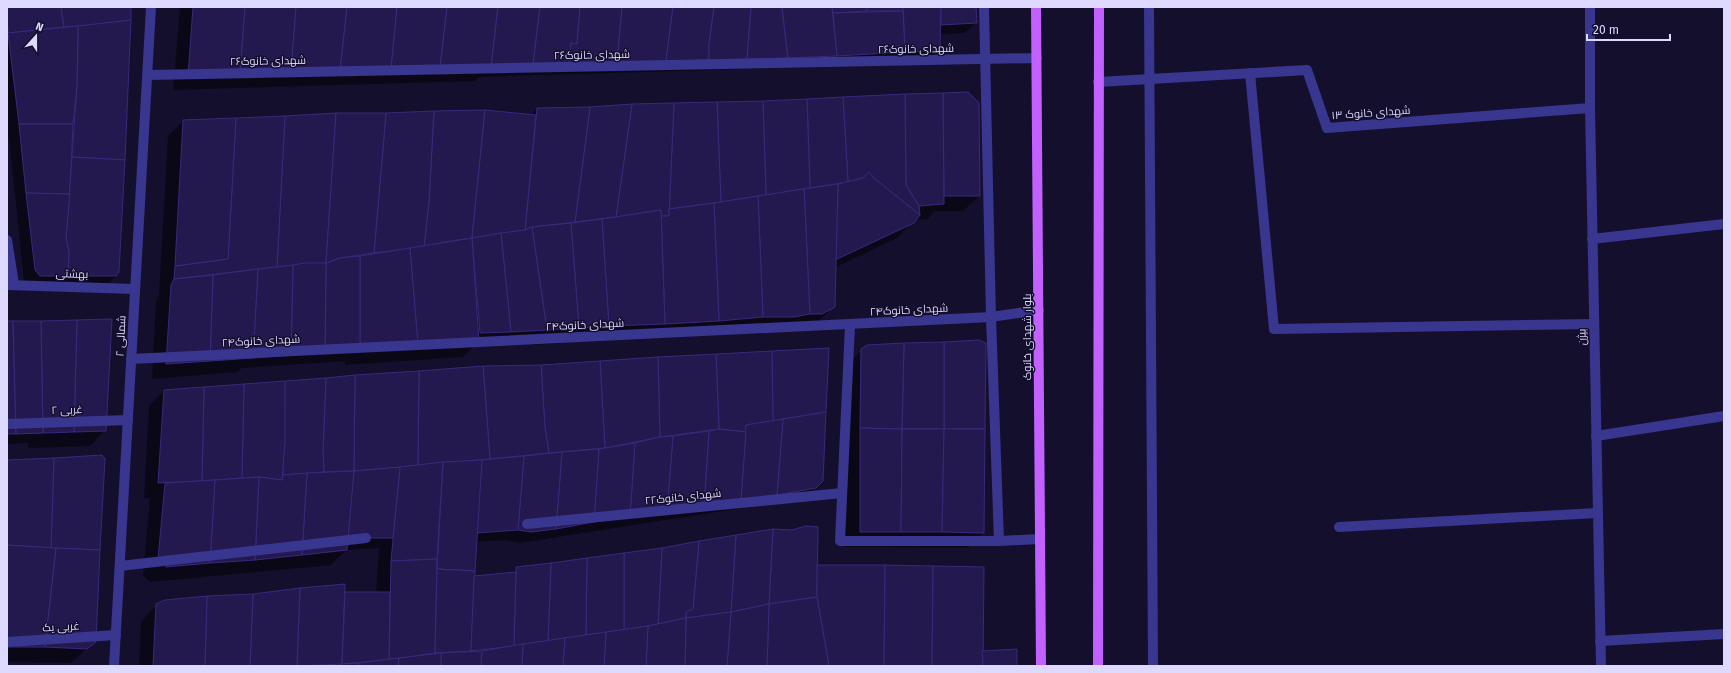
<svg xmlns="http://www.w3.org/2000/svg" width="1731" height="673" viewBox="0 0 1731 673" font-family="'Fira Sans',Cairo,sans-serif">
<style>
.shadow{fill:#0007;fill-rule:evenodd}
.building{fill:#23194f;stroke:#39297d}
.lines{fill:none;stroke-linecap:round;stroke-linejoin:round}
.minor{stroke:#38368f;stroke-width:10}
.major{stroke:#c261ff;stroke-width:10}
.labels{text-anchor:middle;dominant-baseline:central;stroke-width:3;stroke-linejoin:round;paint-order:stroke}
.street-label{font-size:11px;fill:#dedaff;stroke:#140f2c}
</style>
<rect width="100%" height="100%" fill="#140f2c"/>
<!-- shadow -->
<g class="shadow">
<polygon points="7,7 131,7 131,38 121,239 116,276 100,291 24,281 9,138 7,138"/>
<polygon points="180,7 975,7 976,22 965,33 940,34 939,49 929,60 777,68 479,77 475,81 173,90"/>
<path d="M968 93 979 196 963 211H935L927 219 915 220 897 238 834 268V306L818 322 567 338 563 343 532 345 531 340 477 343 463 357 345 365V361L242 368 237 372 152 379 156 301 159 295 168 136 183 121 531 115 537 109ZM345 352 249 359 248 357Z"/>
<polygon points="7,322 105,430 90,446 28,448 28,443 7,444"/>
<polygon points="828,349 822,481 805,498 520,543 507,540 476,542 473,577 512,573 517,568 817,566 981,652 1016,666 139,666 141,621 157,605 344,595 345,593 376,593 379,548 346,550 331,565 150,582 143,575 150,498 144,498 149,406 164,391 541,366"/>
<polygon points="862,350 983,532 968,548 845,547 846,366"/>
<polygon points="7,461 95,641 71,663 7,662"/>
</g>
<!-- building -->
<g class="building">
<polygon points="7,7 61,7 64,27 8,33"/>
<polygon points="61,7 131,7 131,20 96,25 64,27"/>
<polygon points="193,7 245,7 240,75 188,76"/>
<polygon points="245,7 296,7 291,72 240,75"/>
<polygon points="296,7 347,7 340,71 291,72"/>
<polygon points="347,7 397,7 391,70 340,71"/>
<polygon points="397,7 447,7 440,68 391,70"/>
<polygon points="447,7 498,7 491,67 440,68"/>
<polygon points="498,7 540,7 533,65 491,67"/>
<polygon points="540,7 580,7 577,44 571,43 569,64 533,65"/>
<polygon points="580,7 622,7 617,63 569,64 571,43 577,44"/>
<polygon points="622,7 673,7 666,61 617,63"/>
<polygon points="673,7 714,7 709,44 709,60 666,61"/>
<polygon points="714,7 751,7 747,59 709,60 709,44"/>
<polygon points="751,7 782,7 788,58 747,59"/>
<polygon points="782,7 832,7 837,56 788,58"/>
<polygon points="832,7 867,7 867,11 833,13"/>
<rect x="867" y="7" width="36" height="4"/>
<polygon points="903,7 941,7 940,50 905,52"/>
<polygon points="941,7 976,7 977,23 941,25"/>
<polygon points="903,11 905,52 837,56 833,13"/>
<polygon points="131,20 125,160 72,157 77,85 78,26"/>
<polygon points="78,26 77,85 73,124 19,124 8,33"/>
<polygon points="968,92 979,103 980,196 944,196 943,93"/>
<polygon points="943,93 944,204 919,206 906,185 905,94"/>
<polygon points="905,94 906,185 919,206 920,215 875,179 869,172 863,178 848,182 843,97"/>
<polygon points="843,97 848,182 810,188 807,99"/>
<polygon points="807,99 810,188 766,195 763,101"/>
<polygon points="763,101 766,195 721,202 717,102"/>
<polygon points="717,102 721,202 669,209 674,103"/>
<polygon points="674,103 669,216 661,216 661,210 616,217 632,104"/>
<polygon points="632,104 616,217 575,222 590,107"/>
<polygon points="590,107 575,222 532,227 525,230 537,108"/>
<polygon points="485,110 472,238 444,242 424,247 429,201 434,111"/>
<polygon points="485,110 536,115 525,230 472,238"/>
<polygon points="434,111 429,201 424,247 374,253 386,113"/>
<polygon points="336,113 326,263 277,267 285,116"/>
<polygon points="336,113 386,113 374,253 340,258 326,263"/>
<polygon points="285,116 277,267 174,279 175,266 228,259 236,118"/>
<polygon points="236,118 228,259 175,266 183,120"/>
<polygon points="19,124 73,124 70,194 26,193"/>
<polygon points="72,157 125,160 119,272 116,276 68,276 69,252 66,237"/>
<polygon points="869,172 875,179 920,215 914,223 835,260 838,184 863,178"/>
<polygon points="838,184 835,307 822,314 810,314 804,189"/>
<polygon points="804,189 810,314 794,317 763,317 758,196"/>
<polygon points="26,193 70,194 66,237 69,252 68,276 40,276 35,270"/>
<polygon points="758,196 763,317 719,321 714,203"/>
<polygon points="714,203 719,321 665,324 661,216 669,216 669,209"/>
<polygon points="661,210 665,324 609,326 602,219"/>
<polygon points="602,219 609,326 579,328 571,223"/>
<polygon points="571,223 579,328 547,330 532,227"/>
<polygon points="532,227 547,330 511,332 501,233 525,230"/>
<polygon points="501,233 511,332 480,333 472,238"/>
<polygon points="472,238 479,342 418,345 410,248"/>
<polygon points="410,248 418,345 360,350 360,256"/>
<polygon points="360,256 360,350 325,352 326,263 340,258"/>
<polygon points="305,263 326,263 325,352 291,355 293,265"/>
<polygon points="293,265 291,355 253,358 258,269"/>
<polygon points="258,269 253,358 210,361 213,275"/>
<polygon points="213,275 210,361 166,364 171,285 174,279"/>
<polygon points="112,319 106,431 74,432 77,320"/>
<polygon points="77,320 74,432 43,433 41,321"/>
<polygon points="7,321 13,321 16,434 7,434"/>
<polygon points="13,321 41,321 43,433 16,434"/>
<polygon points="979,340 986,343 985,429 944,429 944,342"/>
<polygon points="944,342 944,429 902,429 904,343"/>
<polygon points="904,343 902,429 860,428 861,349 867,345"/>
<polygon points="829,348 826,412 773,421 772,351"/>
<polygon points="772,351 773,421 746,425 746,432 719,429 716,354"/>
<polygon points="716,354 719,429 660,437 658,357"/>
<polygon points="658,357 660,437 605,448 600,361"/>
<polygon points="600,361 605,448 549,453 545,428 541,365"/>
<polygon points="541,365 545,428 549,453 490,459 483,366"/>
<polygon points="483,366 490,459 418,466 419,371"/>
<polygon points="419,371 418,466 354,471 355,375"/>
<polygon points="355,375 354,471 324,472 323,451 326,378"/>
<polygon points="326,378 323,451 324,472 283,475 285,381"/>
<polygon points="285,381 285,442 282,480 259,477 242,478 244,384"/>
<polygon points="244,384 242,478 202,481 204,387"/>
<polygon points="204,387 202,481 158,483 164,390"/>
<polygon points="826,412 823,481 816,488 777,495 783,419"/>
<polygon points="783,419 777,495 741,500 746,425"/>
<polygon points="860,428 902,429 901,532 860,532"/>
<polygon points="719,429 746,432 741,500 704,506 709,431"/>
<polygon points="902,429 944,429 942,532 901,532"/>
<polygon points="944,429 985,429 984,533 942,532"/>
<polygon points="709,431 704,506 667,511 673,436"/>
<polygon points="673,436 667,511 630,517 635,443 660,437"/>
<polygon points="635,443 630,517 594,522 599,449"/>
<polygon points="599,449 594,522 556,529 562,452"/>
<polygon points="562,452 556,529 531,532 518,530 524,456"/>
<polygon points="102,455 105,459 100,550 51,548 54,458"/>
<polygon points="524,456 518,530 476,533 482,460"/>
<polygon points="54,458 51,548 7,545 7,460"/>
<polygon points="482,460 475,571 437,569 443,462"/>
<polygon points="443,462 437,559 391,561 400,467"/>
<polygon points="400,467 393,538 366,538 348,542 349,512 354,471"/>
<polygon points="354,471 347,550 302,555 307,473"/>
<polygon points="307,473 302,555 255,560 259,477 282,480 283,475"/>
<polygon points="259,477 255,560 210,563 215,480"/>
<polygon points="215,480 210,563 166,567 158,559 165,483"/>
<polygon points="805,526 818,527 817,597 769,604 773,529 792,530"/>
<polygon points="773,529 769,604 731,612 736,535"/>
<polygon points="736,535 731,612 686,618 686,612 693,609 699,541"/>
<polygon points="699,541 693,609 686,612 686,618 658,624 662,548"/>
<polygon points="7,545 56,548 45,647 7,647"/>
<polygon points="56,548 100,550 96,642 87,649 45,647"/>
<polygon points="662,548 658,624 624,630 624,553"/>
<polygon points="624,553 624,630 586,635 587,558"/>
<polygon points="587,558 586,635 548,641 551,563"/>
<polygon points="437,559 435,653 389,660 391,561"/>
<polygon points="551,563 548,641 514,646 516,567"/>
<polygon points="817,565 885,565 884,666 829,666 817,597"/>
<polygon points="885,565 933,566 932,666 884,666"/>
<polygon points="933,566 984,567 983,666 932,666"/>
<polygon points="437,569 475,571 471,651 435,653"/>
<polygon points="516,572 514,646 471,651 474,576"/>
<polygon points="345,584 342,664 297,666 300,588"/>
<polygon points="300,588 297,666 250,666 253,594"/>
<polygon points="345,592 390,592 389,660 342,664"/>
<polygon points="253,594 250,666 205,666 207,596"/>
<polygon points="207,596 205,666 153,666 156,604 165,600"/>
<polygon points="817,597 829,666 767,666 769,604"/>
<polygon points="769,604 767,666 727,666 731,612"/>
<polygon points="731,612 727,666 685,666 686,618"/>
<polygon points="686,618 685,666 646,666 648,626"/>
<polygon points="648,626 646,666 604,666 606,632"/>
<polygon points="606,632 604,666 563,666 565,638"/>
<polygon points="565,638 563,666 522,666 523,644"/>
<polygon points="523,644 522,666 481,666 482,651"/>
<polygon points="1017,649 1017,666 983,666 982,651"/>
<polygon points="482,651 481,666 441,666 441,653"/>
<polygon points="441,653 441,666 398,666 399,658"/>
<polygon points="399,658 398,666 358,666 358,663"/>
<polygon points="358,663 358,666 335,666 342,664"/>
</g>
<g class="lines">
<!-- minor -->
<g class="minor">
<polyline points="984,7 991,317 999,541"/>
<polyline points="1149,7 1153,666"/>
<polyline points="1590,7 1590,108 1601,666"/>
<polyline points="1250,73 1274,329 1594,324"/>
<polyline points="148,75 1037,58"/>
<polyline points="1098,82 1307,70 1327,128 1590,108"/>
<polyline points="1592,239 1724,224"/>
<polyline points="7,240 14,284"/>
<polyline points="7,285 135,289"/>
<polyline points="850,325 840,541 999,541 1039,539"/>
<polyline points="131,359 991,317 1039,310"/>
<polyline points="7,424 128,420"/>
<polyline points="1596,436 1724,416"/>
<polyline points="527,524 842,493"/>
<polyline points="1339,527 1597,513"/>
<polyline points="120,566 366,538"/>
<polyline points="1600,641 1724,634"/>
<polyline points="7,642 116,635"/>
<polyline points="114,666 151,7"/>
</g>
<!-- major -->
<g class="major">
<polyline points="1036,7 1041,666"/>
<polyline points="1098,666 1099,7"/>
</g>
</g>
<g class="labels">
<!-- street labels -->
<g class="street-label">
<text transform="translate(916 49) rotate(-1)">شهدای خانوک۲۶</text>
<text transform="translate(592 55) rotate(-1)">شهدای خانوک۲۶</text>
<text transform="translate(268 61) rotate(-1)">شهدای خانوک۲۶</text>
<text transform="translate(1371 113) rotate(-4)">شهدای خانوک ۱۳</text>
<text transform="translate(72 274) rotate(2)">بهشتی</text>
<text transform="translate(909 310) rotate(-3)">شهدای خانوک۲۴</text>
<text transform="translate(585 325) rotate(-3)">شهدای خانوک۲۴</text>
<text transform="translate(121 336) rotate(-87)">شمالی ۲</text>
<text transform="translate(1027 337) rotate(-90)">بلوار شهدای خانوک</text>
<text transform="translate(1582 337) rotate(-91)">بیژن</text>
<text transform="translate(261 341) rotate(-3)">شهدای خانوک۲۴</text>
<text transform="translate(67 410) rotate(-2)">۲ غربی</text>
<text transform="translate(683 497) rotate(-6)">شهدای خانوک۲۲</text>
<text transform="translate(61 627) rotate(-3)">غربی یک</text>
</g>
</g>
<!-- border -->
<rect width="1731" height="673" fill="none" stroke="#dedaff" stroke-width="16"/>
<!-- north arrow -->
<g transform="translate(36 36) rotate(21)" stroke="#140f2c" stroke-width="3" paint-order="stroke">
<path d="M0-3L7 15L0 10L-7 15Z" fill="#dedaff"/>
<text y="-6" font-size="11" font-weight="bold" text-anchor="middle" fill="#dedaff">N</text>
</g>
<!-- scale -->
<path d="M1587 34v6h83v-6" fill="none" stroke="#dedaff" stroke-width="2"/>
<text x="1593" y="34" font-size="12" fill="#dedaff" stroke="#140f2c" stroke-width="3" paint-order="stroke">20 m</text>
</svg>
